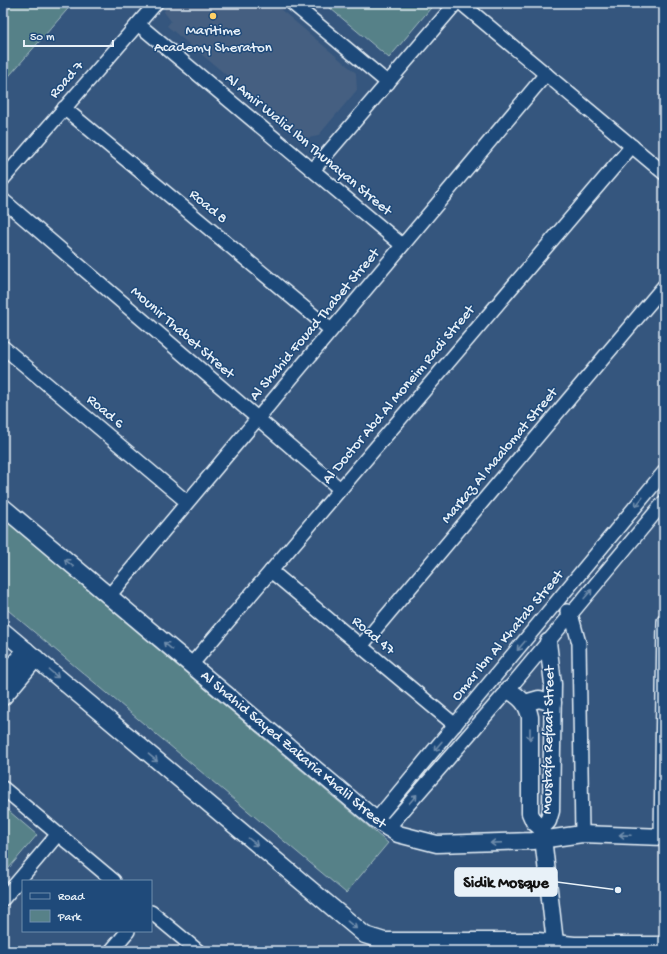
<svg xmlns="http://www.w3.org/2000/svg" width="667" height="954" viewBox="0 0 667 954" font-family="'Gochi Hand',sans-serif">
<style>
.built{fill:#445f81}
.green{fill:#578188;stroke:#a0b9c0}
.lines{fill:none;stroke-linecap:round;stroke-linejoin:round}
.minor-casing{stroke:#e8f1f8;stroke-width:16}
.tertiary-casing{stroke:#e8f1f8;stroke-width:19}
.minor{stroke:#1f4a7a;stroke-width:13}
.tertiary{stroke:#1f4a7a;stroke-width:16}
.oneway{stroke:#6f8dac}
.poi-dot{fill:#ffd166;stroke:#1f4a7a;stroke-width:1.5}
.labels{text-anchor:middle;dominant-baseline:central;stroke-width:3;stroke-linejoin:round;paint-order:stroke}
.poi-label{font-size:15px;fill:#e8f1f8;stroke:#1f4a7a}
.street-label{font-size:15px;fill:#e8f1f8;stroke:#1f4a7a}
.leader{fill:none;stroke:#e8f1f8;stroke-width:1.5}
.callout-dot{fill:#e8f1f8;stroke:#1f4a7a;stroke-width:1.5}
.callout{fill:#e8f1f8;stroke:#e8f1f8;stroke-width:1.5}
.callout-label{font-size:16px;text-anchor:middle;font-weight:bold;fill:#111}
</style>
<rect width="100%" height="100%" fill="#35567e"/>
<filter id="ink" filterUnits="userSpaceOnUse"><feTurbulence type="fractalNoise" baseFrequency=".025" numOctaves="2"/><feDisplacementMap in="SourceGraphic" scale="8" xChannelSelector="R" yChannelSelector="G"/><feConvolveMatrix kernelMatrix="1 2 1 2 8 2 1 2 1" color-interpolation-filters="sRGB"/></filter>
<g filter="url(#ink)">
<!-- built -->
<polygon class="built" points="169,3 273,3 356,73 357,90 318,136 304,139 167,26 171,21 164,12 165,8"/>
<!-- green -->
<g class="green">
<polygon points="13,3 73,3 3,83 3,14"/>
<polygon points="324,3 435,3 389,58"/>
<polygon points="3,519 388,843 346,893 3,606"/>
<polygon points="3,806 37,835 3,875"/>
</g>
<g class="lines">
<!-- minor casing -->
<g class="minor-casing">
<g id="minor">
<polyline points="292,3 388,83"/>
<polyline points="461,3 664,173"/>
<polyline points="138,24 402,245"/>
<polyline points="64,108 331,330"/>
<polyline points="313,170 456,3"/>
<polyline points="3,179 156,3"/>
<polyline points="3,200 340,489"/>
<polyline points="3,347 187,502"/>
<polyline points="271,571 455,725"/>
<polyline points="109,596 546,74"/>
<polyline points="567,611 571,614 579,643 582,834"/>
<polyline points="361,646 664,286"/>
<polyline points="191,665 632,146"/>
<polyline points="3,788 114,881"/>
<polyline points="376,820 664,472"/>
<polyline points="387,829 508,690 664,502"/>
<polyline points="661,837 664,621"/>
<polyline points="3,899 58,834"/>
<polyline points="151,912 198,951"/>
<polyline points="111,951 128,931"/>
</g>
</g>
<!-- tertiary casing -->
<g class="tertiary-casing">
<g id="tertiary">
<polyline points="3,507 376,820 398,834 437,844 533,841 582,834 664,837"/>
<polyline points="3,631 365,935 384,941 538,941 574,945 664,945"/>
<polyline points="3,676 26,650"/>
<path d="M508 690C520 697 527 703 530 717V813L534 822 541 828"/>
<polyline points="3,697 36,658"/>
<polyline points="525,703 539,699 553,703"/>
<polyline points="541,828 548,821 551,811 553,684 548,642"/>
<polyline points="542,829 556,951"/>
</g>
</g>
<!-- minor -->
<use href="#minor" class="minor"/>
<!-- tertiary -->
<use href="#tertiary" class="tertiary"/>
</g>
<!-- one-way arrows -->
<defs><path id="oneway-shaft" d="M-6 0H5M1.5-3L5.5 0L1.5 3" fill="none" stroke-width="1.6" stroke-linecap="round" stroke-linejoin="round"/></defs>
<g class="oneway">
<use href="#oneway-shaft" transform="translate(639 502) rotate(129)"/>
<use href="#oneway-shaft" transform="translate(69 563) rotate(-140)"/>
<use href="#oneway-shaft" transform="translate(588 594) rotate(-50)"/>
<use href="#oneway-shaft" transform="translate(168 646) rotate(-140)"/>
<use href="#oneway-shaft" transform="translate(521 646) rotate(130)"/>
<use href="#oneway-shaft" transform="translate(54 674) rotate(40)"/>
<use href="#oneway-shaft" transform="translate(530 734) rotate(90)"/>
<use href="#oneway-shaft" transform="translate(438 746) rotate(130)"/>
<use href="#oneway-shaft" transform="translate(153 758) rotate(40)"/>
<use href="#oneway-shaft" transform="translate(413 799) rotate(-49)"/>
<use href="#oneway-shaft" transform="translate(625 835) rotate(-178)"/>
<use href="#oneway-shaft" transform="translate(253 842) rotate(40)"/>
<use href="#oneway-shaft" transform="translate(496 843) rotate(178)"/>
<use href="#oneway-shaft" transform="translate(352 925) rotate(39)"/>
</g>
</g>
<!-- markers -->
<circle class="poi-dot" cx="213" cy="16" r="4"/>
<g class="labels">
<!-- poi labels -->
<g class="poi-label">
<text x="213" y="31">Maritime<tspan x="213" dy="17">Academy Sheraton</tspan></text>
</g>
<!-- street labels -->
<g class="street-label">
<text transform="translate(67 80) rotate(-49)">Road 7</text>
<text transform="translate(308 145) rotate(40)">Al Amir Walid Ibn Thunayan Street</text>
<text transform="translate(208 207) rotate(40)">Road 8</text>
<text transform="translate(315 325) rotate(-50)">Al Shahid Fouad Thabet Street</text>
<text transform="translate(182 333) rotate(41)">Mounir Thabet Street</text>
<text transform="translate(399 395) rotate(-50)">Al Doctor Abd Al Moneim Radi Street</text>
<text transform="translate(105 412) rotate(40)">Road 6</text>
<text transform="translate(500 456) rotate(-50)">Markaz Al Maalomat Street</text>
<text transform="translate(373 636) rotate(40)">Road 47</text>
<text transform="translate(508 636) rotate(-50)">Omar Ibn Al Khatab Street</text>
<text transform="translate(549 740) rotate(-89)">Moustafa Refaat Street</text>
<text transform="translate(293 750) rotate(40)">Al Shahid Sayed Zakaria Khalil Street</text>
</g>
</g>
<!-- callouts -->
<path class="leader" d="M618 890L557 882"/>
<circle class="callout-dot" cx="618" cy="890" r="4"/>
<rect class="callout" x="455" y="868" width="102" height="28" rx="4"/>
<g class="callout-label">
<text x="506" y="887">Sidik Mosque</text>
</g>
<!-- margin -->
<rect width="667" height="954" fill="none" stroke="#1f4a7a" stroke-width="16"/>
<rect x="8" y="8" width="651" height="938" fill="none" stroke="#e8f1f8" stroke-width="1.5" filter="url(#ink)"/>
<!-- legend -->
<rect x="22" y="880" width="130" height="52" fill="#1f4a7a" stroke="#6f8dac"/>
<rect x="30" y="893" width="20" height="6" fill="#1f4a7a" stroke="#6f8dac"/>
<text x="58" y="900" font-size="12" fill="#e8f1f8">Road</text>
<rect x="30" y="910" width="20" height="12" fill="#578188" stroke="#6f8dac"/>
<text x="58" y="920" font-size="12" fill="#e8f1f8">Park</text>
<!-- scale -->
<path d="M24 40v6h89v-6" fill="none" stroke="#e8f1f8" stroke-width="2"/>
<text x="30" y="40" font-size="12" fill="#e8f1f8" stroke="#1f4a7a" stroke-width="3" paint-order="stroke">50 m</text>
</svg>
